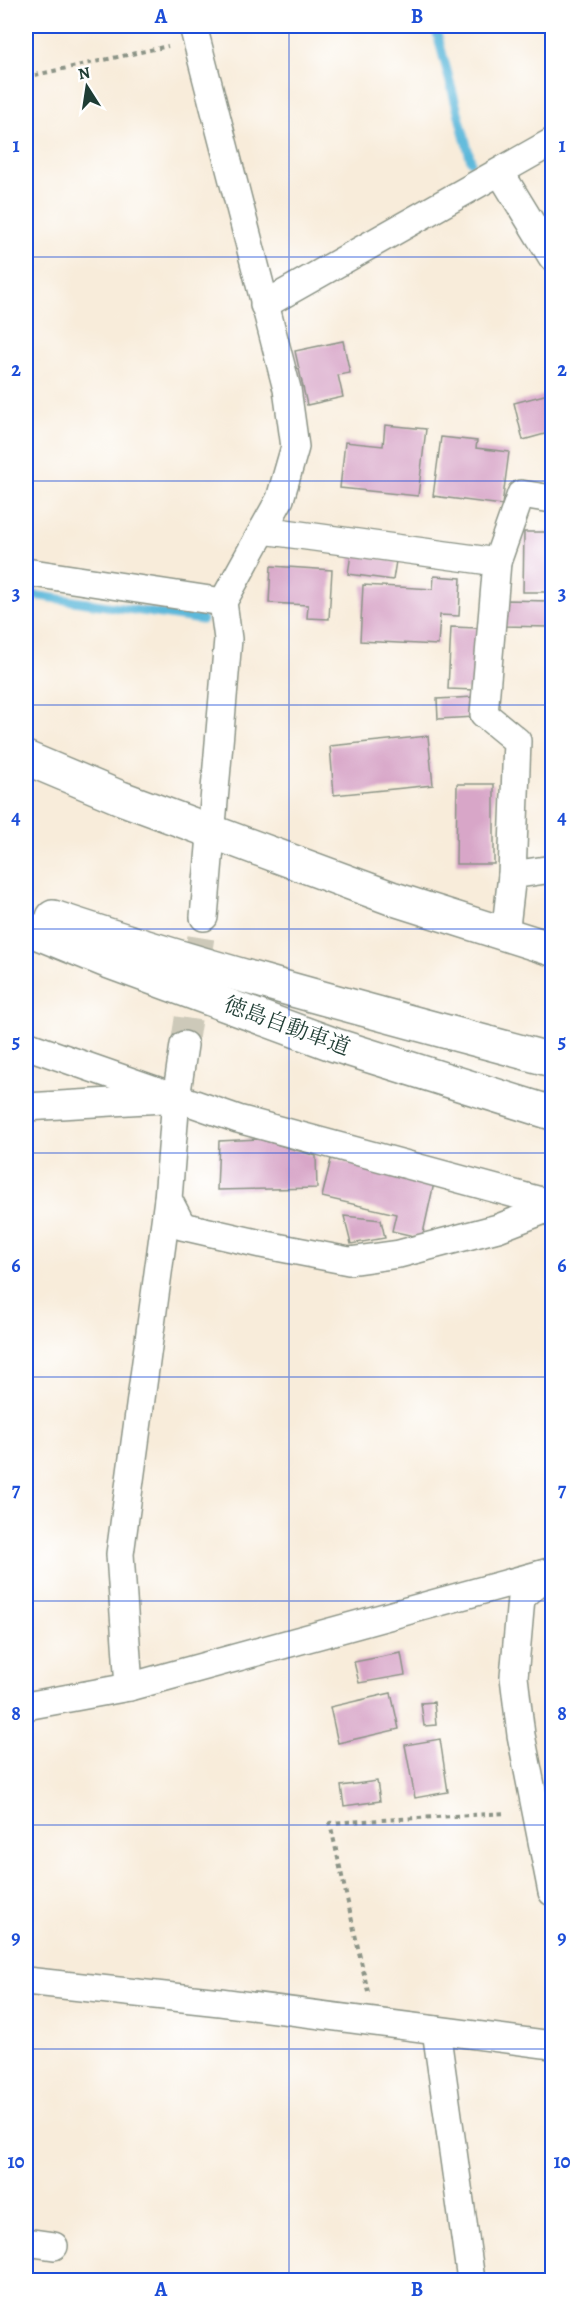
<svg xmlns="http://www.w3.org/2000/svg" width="578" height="2306" viewBox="0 0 578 2306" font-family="Alegreya,'Noto Serif JP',serif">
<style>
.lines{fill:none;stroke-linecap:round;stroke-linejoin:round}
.stream{stroke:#5bb8da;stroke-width:9}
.building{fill:#d8a6c8}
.street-tunnel{stroke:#cdc9b9;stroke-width:27;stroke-dasharray:27 14;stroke-linecap:butt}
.street-casing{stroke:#8c9487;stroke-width:30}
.secondary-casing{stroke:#8c9487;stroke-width:36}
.highway-casing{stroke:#8c9487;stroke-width:36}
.path{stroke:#8c9487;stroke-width:4;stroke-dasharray:4.5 4.5;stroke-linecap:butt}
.street{stroke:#fff;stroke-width:27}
.secondary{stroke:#fff;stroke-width:33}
.highway{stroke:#fff;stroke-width:33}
.grid{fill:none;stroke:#1d4ed8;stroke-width:1.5;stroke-opacity:0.55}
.labels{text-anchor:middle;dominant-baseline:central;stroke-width:4.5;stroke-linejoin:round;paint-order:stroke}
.street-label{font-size:22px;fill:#1f3d34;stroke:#fff}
.neatline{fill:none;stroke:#1d4ed8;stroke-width:2}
.grid-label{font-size:20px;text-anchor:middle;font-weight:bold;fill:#1d4ed8}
</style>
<rect width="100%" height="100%" fill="#fff"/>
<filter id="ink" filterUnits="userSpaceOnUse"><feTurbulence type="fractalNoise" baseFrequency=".0167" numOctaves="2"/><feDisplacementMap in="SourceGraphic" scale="12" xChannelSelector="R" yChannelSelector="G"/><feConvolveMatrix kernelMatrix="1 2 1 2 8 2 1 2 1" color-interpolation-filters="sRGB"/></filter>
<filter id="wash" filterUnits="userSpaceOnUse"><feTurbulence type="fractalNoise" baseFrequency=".008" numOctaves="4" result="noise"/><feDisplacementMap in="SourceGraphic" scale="24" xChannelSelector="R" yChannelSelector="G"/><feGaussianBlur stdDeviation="1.35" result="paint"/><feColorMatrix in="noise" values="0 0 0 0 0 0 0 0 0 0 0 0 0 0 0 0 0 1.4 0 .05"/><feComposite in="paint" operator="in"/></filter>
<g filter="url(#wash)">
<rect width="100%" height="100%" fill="#f8ecda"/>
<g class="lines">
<!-- stream -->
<g class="stream">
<polyline points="435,26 471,161"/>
<polyline points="26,594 202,620"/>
</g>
</g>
<g id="blocks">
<!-- building -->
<g class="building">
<polygon points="343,341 350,373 338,375 343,397 307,405 295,351"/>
<polygon points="552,393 552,432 523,440 514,403"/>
<polygon points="385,425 426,429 418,496 340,488 345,442 383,446"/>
<polygon points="441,437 477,441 476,448 509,452 502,505 433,496"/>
<polygon points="524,532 552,532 552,592 523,592"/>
<polygon points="351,554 396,561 393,580 348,574"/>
<polygon points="271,566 332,570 329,619 307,618 308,605 269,603"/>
<polygon points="434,576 461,578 459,616 440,615 438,645 360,641 363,585 433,589"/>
<polygon points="505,600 549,601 549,627 504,626"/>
<polygon points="451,627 478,628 475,690 448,689"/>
<polygon points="474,697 475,717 438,719 437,699"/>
<polygon points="428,736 433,785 334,795 330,746"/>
<polygon points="457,784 494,784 494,864 456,864"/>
<polygon points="259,1139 316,1156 317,1188 217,1190 219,1141"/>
<polygon points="331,1159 434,1183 422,1238 392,1231 396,1214 322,1197"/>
<polygon points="344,1216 381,1220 385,1238 351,1244"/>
<polygon points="401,1653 405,1675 359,1683 354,1662"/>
<polygon points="391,1693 399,1729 338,1743 330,1707"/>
<polygon points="434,1702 436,1725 424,1726 421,1703"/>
<polygon points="440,1739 448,1792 415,1798 405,1745"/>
<polygon points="377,1781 380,1801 344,1806 341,1786"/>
</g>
</g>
</g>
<g filter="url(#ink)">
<use href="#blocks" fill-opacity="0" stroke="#8c9487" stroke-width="1.5"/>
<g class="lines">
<!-- street-tunnel -->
<polyline class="street-tunnel" points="184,1045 204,917"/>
<!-- street casing -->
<g class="street-casing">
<g id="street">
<polyline points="193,26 287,389 295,447 280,499 223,602 228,639 204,917"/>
<polyline points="500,172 552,257"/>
<polyline points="264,305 552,142"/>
<polyline points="263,530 497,562 521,494 552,499"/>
<polyline points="497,562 484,714 517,741 512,875"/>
<polyline points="26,572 223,602"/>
<polyline points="505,935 512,875 552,869"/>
<polyline points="26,1045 238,1119 552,1204"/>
<polyline points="184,1045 176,1098 168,1199 182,1226 261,1244 349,1261 399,1254 498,1228 552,1207"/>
<polyline points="26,1107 163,1099"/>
<polyline points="548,1573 521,1598 514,1677 521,1735 552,1892"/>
<polyline points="129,1687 120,1554 168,1199"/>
<polyline points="26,1706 129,1687 549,1572"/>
<polyline points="26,1981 220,2002 552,2045"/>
<polyline points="436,2030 471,2280"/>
<polyline points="26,2242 54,2246"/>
</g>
</g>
<!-- secondary casing -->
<g class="secondary-casing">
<polyline id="secondary" points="26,758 121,798 391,898 552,949"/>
</g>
<!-- highway casing -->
<g class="highway-casing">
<g id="highway">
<path d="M53 917C217 972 385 1015 552 1060"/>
<polyline points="26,928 107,961 335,1045 552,1113"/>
</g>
</g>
<!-- path -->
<g class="path">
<polyline points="26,77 168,46"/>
<polyline points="368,1992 330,1823 506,1813"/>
</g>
<!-- street -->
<use href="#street" class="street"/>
<!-- secondary -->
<use href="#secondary" class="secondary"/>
<!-- highway -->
<use href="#highway" class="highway"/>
</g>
</g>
<!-- grid -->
<path class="grid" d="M289 26V2280M26 257H552M26 481H552M26 705H552M26 929H552M26 1153H552M26 1377H552M26 1601H552M26 1825H552M26 2049H552"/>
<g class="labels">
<!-- street labels -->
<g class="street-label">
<text transform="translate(287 1026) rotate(20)">徳島自動車道</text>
</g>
</g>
<!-- margin -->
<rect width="578" height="2306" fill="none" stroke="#fff" stroke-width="66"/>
<!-- north arrow -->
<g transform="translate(87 87) rotate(348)" stroke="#ffffff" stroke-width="4.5" paint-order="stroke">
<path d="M0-4.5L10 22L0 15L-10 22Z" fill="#1f3d34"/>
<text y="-9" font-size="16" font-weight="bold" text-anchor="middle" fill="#1f3d34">N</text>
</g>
<rect x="33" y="33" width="512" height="2240" class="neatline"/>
<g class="grid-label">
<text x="161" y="23">A</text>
<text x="417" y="23">B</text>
<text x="16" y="152">1</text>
<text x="562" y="152">1</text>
<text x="16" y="376">2</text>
<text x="562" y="376">2</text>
<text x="16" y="600">3</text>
<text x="562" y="600">3</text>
<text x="16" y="824">4</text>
<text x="562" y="824">4</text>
<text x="16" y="1048">5</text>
<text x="562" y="1048">5</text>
<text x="16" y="1272">6</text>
<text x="562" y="1272">6</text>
<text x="16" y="1496">7</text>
<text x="562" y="1496">7</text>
<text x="16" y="1720">8</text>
<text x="562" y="1720">8</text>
<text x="16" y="1944">9</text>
<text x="562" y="1944">9</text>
<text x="16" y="2168">10</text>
<text x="562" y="2168">10</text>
<text x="161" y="2296">A</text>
<text x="417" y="2296">B</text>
</g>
</svg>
